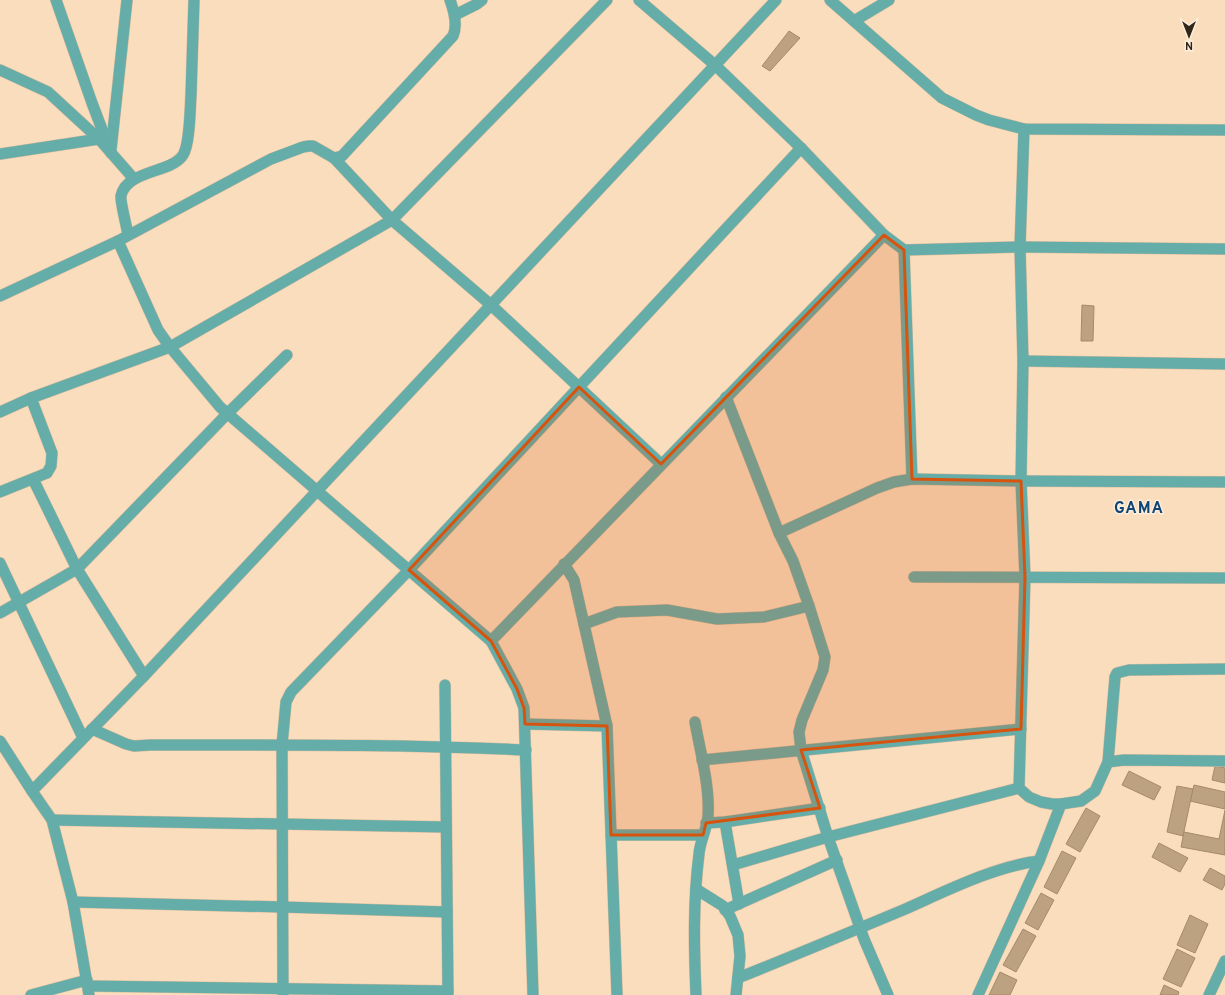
<svg xmlns="http://www.w3.org/2000/svg" width="1225" height="995" viewBox="0 0 1225 995" font-family="Overpass,sans-serif">
<style>
.building{fill:#bda282;stroke:#a48a6b}
.lines{fill:none;stroke-linecap:round;stroke-linejoin:round}
.minor-casing{stroke:#d6bc9f;stroke-width:12}
.tertiary-casing{stroke:#d6bc9f;stroke-width:12}
.minor{stroke:#65ada9;stroke-width:11}
.tertiary{stroke:#65ada9;stroke-width:11}
.marked{fill:#d6540d;fill-opacity:0.2;stroke:#d6540d;stroke-width:3;stroke-linejoin:round}
.labels{text-anchor:middle;dominant-baseline:central;stroke-width:3;stroke-linejoin:round;paint-order:stroke}
.district-label{font-size:16px;font-weight:bold;letter-spacing:1px;fill:#104677;stroke:#feedd9}
</style>
<rect width="100%" height="100%" fill="#faddbc"/>
<!-- building -->
<g class="building">
<polygon points="789,31 800,38 770,71 762,66"/>
<polygon points="1082,305 1094,306 1093,341 1081,341"/>
<polygon points="1215,766 1225,768 1225,783 1212,780"/>
<polygon points="1129,771 1161,787 1154,800 1122,785"/>
<polygon points="1194,785 1225,792 1225,809 1190,801"/>
<polygon points="1177,786 1193,789 1183,836 1167,832"/>
<polygon points="1086,808 1100,816 1080,852 1066,844"/>
<polygon points="1225,810 1225,855 1181,847 1184,832 1219,839"/>
<polygon points="1159,843 1188,858 1180,872 1152,857"/>
<polygon points="1062,851 1076,858 1057,894 1044,887"/>
<polygon points="1210,868 1225,876 1225,884 1222,890 1203,880"/>
<polygon points="1041,893 1054,900 1038,930 1025,923"/>
<polygon points="1190,915 1208,924 1195,953 1177,945"/>
<polygon points="1023,929 1036,936 1016,972 1003,965"/>
<polygon points="1177,949 1195,958 1181,987 1163,979"/>
<polygon points="1000,972 1017,980 1010,995 989,995"/>
<polygon points="1164,985 1179,992 1178,995 1160,995"/>
</g>
<g class="lines">
<!-- minor casing -->
<g class="minor-casing">
<g id="minor">
<polyline points="56,0 92,103 111,153"/>
<polyline points="639,0 715,65 801,148 884,235 904,250 1020,247 1225,249"/>
<polyline points="830,0 942,98 976,115 989,120 1024,129 1225,130"/>
<polyline points="455,15 477,4 482,0"/>
<polyline points="854,21 889,0"/>
<polyline points="0,70 48,92 99,139"/>
<polyline points="1024,129 1020,247 1023,361 1021,481 1025,577 1019,788 1029,797 1041,802 1052,804 1061,804 1081,801 1095,791 1108,762 1115,677 1117,673 1129,670 1225,669"/>
<polyline points="111,150 127,0"/>
<polyline points="0,154 99,139 134,179"/>
<polyline points="334,158 392,220 491,305 661,464"/>
<path d="M128 235C127 228 120 201 121 196 126 170 172 173 183 155 190 144 190 109 191 95 192 63 193 32 194 0"/>
<polyline points="118,241 158,330 170,347 220,407 491,641 517,689 524,708 533,995"/>
<polyline points="904,250 912,479"/>
<polyline points="1023,361 1225,364"/>
<polyline points="726,397 779,533 793,561 809,606 825,657 823,670 802,720 799,732 801,750 828,837 864,939 888,995"/>
<polyline points="0,412 31,398 170,347 392,220 607,0"/>
<polyline points="33,479 77,569 144,676"/>
<polyline points="0,492 47,473 51,466 52,453 31,398"/>
<polyline points="779,533 877,488 894,482 912,479 1021,481 1225,482"/>
<polyline points="0,563 83,738"/>
<polyline points="564,564 574,580 607,726 617,995"/>
<polyline points="914,577 1225,578"/>
<polyline points="0,613 77,569 228,413 287,355"/>
<polyline points="584,624 617,612 667,610 717,619 764,617 809,606"/>
<polyline points="491,641 884,235"/>
<polyline points="445,685 448,995"/>
<path d="M695 722C700 751 710 786 708 816 707 829 700 841 699 854 693 901 694 948 696 995"/>
<polyline points="525,724 607,726"/>
<path d="M92 729 126 744 134 746 150 745C276 745 401 744 526 750"/>
<polyline points="0,741 32,791 52,820 73,902 89,995"/>
<polyline points="702,760 1021,729"/>
<polyline points="1108,762 1124,760 1225,761"/>
<polyline points="32,791 144,676 776,0"/>
<polyline points="52,820 445,827"/>
<polyline points="725,822 739,904"/>
<polyline points="706,823 725,822 820,808"/>
<polyline points="611,835 703,835"/>
<polyline points="733,865 828,837 1019,788"/>
<polyline points="696,889 723,906 730,916 738,935 740,956 736,995"/>
<polyline points="73,902 282,907 447,912"/>
<polyline points="725,910 837,860"/>
<path d="M738 978C793 956 848 933 903 910 944 892 995 866 1039 861"/>
<polyline points="88,986 448,991"/>
<polyline points="31,995 87,980"/>
<polyline points="283,995 282,745 286,702 291,692 409,570 801,148"/>
<polyline points="978,995 1039,861 1061,804"/>
<polyline points="1209,995 1225,961"/>
</g>
</g>
<!-- tertiary casing -->
<g class="tertiary-casing">
<path id="tertiary" d="M0 296 118 241 271 159 303 147 309 146H313L334 158 342 156 453 36C458 25 454 11 450 0"/>
</g>
<!-- minor -->
<use href="#minor" class="minor"/>
<!-- tertiary -->
<use href="#tertiary" class="tertiary"/>
</g>
<!-- marked area -->
<path class="marked" d="M884 235 904 250 912 479 1021 481 1025 577 1021 729 801 750 820 808 706 823 703 835H611L607 726 525 724 524 708 517 689 491 641 409 570 579 387 661 464Z"/>
<g class="labels">
<!-- district labels -->
<g class="district-label">
<text x="1139" y="509">GAMA</text>
</g>
</g>
<!-- north arrow -->
<g transform="translate(1189 36) rotate(180)" stroke="#feedd9" stroke-width="3" paint-order="stroke">
<path d="M0-3L7 15L0 10L-7 15Z" fill="#31261a"/>
<text y="-6" font-size="11" font-weight="bold" text-anchor="middle" fill="#31261a">N</text>
</g>
</svg>
